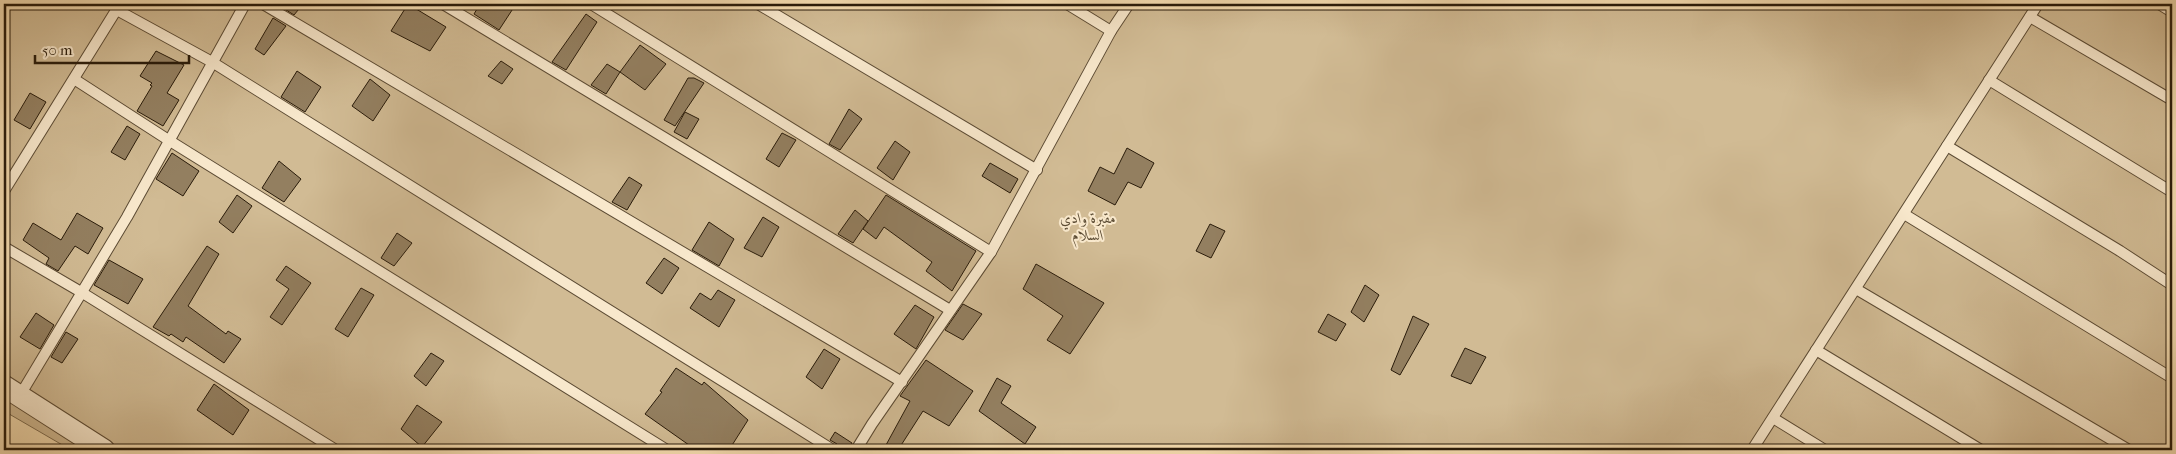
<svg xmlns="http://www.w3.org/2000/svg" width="2176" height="454" viewBox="0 0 2176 454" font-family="'IM FELL French Canon',Amiri,serif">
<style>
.green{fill:#d1bb94;stroke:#7d6b4f}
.building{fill:#937f60;stroke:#291b0a}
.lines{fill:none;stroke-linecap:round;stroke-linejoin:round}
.service-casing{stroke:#5c4b34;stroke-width:12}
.minor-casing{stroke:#5c4b34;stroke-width:23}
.service{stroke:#f8e8cc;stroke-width:10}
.minor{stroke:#f8e8cc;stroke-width:21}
.labels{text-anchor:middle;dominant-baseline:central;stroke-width:4;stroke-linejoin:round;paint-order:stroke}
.park-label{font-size:15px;font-style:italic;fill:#5b4b33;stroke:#f8e8cc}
</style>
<rect width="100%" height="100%" fill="#f4dcb0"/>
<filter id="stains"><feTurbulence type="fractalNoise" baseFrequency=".004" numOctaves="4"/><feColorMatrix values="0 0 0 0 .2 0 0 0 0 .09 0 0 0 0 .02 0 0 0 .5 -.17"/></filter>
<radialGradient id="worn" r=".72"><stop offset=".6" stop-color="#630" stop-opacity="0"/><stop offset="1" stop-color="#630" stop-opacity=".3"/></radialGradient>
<!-- green -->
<polygon class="green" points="4,4 2172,4 2172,450 71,450 4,411"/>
<!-- building -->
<g class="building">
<polygon points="281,4 303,4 294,15 280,6"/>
<polygon points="408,4 446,27 430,51 391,31"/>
<polygon points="480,4 516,4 499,30 474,14"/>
<polygon points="586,14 597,22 566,70 552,62"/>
<polygon points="273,18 286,26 264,55 255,49"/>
<polygon points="640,45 666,64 645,90 620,72"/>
<polygon points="156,51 184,65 167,93 179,100 163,126 137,111 152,86 150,85 152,83 140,76"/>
<polygon points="501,61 513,69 502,84 488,76"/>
<polygon points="607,64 620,72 606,94 591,85"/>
<polygon points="297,71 321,87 305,112 281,97"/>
<polygon points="688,78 694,78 704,83 675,126 664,120"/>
<polygon points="370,79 390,95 373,121 352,106"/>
<polygon points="30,93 46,102 30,129 14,120"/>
<polygon points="849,109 862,119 840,150 829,144"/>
<polygon points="685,112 699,119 687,139 674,132"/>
<polygon points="127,126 140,134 125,160 111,152"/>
<polygon points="782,133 796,140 779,167 766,159"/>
<polygon points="895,141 910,152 893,180 877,168"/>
<polygon points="1127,148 1154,163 1141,188 1128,182 1115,205 1088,191 1100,167 1114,174"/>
<polygon points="172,153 199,171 183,196 156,179"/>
<polygon points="279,161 301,179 284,202 262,188"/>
<polygon points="990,163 1018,179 1010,193 982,176"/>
<polygon points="629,177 642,185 627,210 612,202"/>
<polygon points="237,195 252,206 233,233 219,222"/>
<polygon points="886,195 976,251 952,291 926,271 932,262 884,227 876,239 863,229"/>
<polygon points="855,210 868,221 853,243 838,234"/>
<polygon points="77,213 103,228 88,254 75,246 58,271 46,264 49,258 23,240 33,223 61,240"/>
<polygon points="763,217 779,227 762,257 744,248"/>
<polygon points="709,222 734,239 719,266 692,250"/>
<polygon points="1210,224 1225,231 1211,258 1196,251"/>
<polygon points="397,233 412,243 394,266 381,258"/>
<polygon points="207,246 219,254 188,306 226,334 228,331 241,339 224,363 186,337 183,342 171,334 169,336 153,327"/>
<polygon points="664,258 679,268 662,294 646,283"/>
<polygon points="109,260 143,279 128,304 94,285"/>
<polygon points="1036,264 1104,303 1070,354 1047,340 1063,316 1023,289"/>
<polygon points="286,266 311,283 282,325 270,317 289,289 276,280"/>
<polygon points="1365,285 1379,295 1364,322 1351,312"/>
<polygon points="361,288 374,295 348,337 335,329"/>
<polygon points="718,290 735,300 719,327 690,308 700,293 711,300"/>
<polygon points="963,304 982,314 963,340 945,330"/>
<polygon points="915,305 934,317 916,349 894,334"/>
<polygon points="36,313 54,325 40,349 20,337"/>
<polygon points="1328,314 1346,324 1336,341 1318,332"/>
<polygon points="1413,316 1429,324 1400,375 1391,370"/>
<polygon points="66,332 78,339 62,363 51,357"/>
<polygon points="1465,348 1486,357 1471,384 1451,376"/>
<polygon points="824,349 840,359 822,389 806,377"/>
<polygon points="431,353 444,361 426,386 414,376"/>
<polygon points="926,360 973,391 949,426 923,411 898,450 895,450 886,445 910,401 900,396"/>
<polygon points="676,368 702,385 704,382 748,420 729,450 696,450 645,414 662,392 660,391"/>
<polygon points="997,378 1011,386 1001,403 1036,427 1025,444 979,411"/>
<polygon points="214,384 249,410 233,435 197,410"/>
<polygon points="417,405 442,422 422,447 401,429"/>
<polygon points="835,432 852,443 849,450 840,450 837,444 830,440"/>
</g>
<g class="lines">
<!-- service casing -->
<g class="service-casing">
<g id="service">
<polyline points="263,4 902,382"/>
<polyline points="443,4 950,310"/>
<polyline points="591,4 991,252"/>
<polyline points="758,4 1037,170"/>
<polyline points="1067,4 1111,31"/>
<polyline points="2159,4 2172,12"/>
<polyline points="117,10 212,62 833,450"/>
<polyline points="2030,17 2172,100"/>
<polyline points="74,79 170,141 667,450"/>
<polyline points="1989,80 2172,192"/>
<polyline points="1947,146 2120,251 2172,285"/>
<polyline points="4,191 120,4"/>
<polyline points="1904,214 2172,378"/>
<polyline points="4,247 81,292 336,450"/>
<polyline points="1856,289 2129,450"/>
<polyline points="1816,350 1981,450"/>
<polyline points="19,397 127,217 245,4"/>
<polyline points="1773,418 1825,450"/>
<polyline points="856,450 872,424 991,252 1111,31 1129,4"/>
<polyline points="1752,450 2038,4"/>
</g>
</g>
<!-- minor casing -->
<g class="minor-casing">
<polyline id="minor" points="4,386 104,450"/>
</g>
<!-- service -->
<use href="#service" class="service"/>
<!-- minor -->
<use href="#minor" class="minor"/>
</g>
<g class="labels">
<!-- park labels -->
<g class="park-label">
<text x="1088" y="218">مقبرة وادي<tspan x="1088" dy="17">السلام</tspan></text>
</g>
</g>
<!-- margin -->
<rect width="2176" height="454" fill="none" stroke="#f4dcb0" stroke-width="20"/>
<rect x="5" y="5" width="2166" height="444" fill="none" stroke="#291b0a" stroke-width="2.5"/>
<rect x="10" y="10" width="2156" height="434" fill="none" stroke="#291b0a"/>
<!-- scale -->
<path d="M35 55v8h154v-8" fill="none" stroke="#291b0a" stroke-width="2.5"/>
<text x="42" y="55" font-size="15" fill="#291b0a" stroke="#f8e8cc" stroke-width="4" paint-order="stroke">50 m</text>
<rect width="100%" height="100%" filter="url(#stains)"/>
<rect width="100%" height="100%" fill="url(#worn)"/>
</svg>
